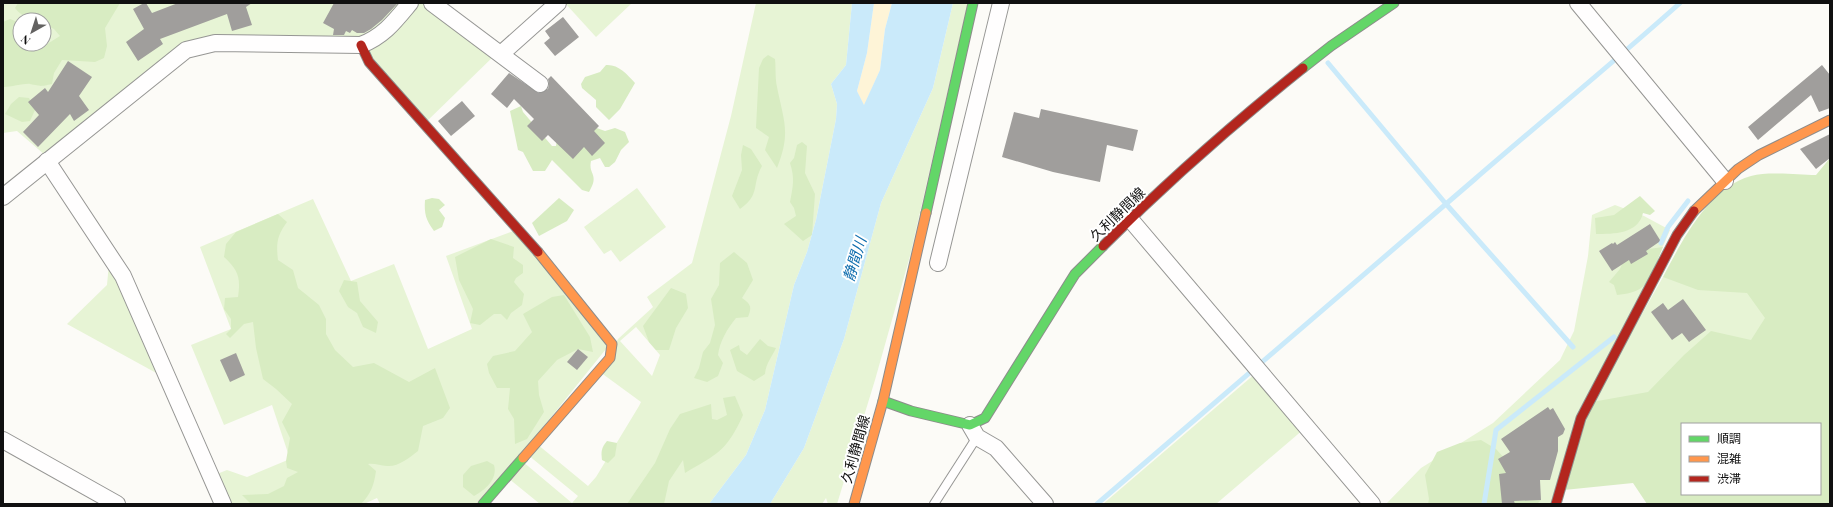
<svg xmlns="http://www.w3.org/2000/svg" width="1833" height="507" viewBox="0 0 1833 507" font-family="'Playfair Display','Noto Sans JP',serif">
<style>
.green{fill:#e7f4d5;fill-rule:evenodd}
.forest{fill:#d8ecc2;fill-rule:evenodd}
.sand{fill:#fef4d7}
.water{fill:#caeafa}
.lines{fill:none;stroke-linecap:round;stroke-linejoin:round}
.stream{stroke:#caeafa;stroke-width:5}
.building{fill:#a09e9c}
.lane-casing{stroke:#969694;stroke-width:10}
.street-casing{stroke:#969694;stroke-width:18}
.fast-casing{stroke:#8d8c8b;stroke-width:11}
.slow-casing{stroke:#8d8c8b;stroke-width:11}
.jam-casing{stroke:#8d8c8b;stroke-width:11}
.lane{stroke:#fffefe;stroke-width:8}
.street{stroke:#fffefe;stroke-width:16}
.fast{stroke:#63d668;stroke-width:9}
.slow{stroke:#ff974d;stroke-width:9}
.jam{stroke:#b3261e;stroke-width:9}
.labels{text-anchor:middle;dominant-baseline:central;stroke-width:4;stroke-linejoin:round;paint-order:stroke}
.street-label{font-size:14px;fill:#101010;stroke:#fff}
.water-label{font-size:15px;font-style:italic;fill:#0e6dae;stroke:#fff}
</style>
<rect width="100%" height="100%" fill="#fcfbf7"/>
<!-- green -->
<g class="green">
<path d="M3 3H407L374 37 215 39 45 155 17 131 3 133ZM20 20H44V44H20Z"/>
<polygon points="414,3 432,3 498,52 425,123 363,46"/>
<polygon points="565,3 632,3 596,37"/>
<path d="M756 3H852L846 65 831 84 837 104 836 119 816 220 807 252 794 285 765 410 746 455 709 504H540L508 478 522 461 572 503 578 496 528 455 537 444 588 486 596 477 639 406 641 402 600 372 618 339 653 307 647 297 692 263 731 116ZM636 327 660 355 652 376 620 341Z"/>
<polygon points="953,3 968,3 910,256 875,380 837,504 828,504 826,498 822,504 770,504 804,448 844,339 881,203 933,88"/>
<polygon points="637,188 666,227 620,262 611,250 604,254 584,227"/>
<polygon points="313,199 351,281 394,264 428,349 472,329 446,256 516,230 610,344 481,504 380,504 377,498 364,504 226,504 217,474 227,470 247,477 290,459 272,405 224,425 191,345 231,329 200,247"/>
<polygon points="1615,205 1644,216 1670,230 1551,504 1386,504 1421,468 1493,423 1560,360 1574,331 1588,256 1592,215"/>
<polygon points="109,263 169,380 67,324 107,285"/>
<polygon points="1663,277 1736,278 1775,304 1770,356 1665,412 1592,402"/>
<polygon points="1256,373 1304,429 1216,504 1103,504"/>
</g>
<!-- forest -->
<g class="forest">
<path d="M18 3H120L105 28 107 46 104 58 95 62 62 60 54 73 52 84C39 87 41 86 30 84 26 83 11 87 4 87L3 89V22L10 19 20 23V44L44 46 60 36 54 29 44 24V20C31 20 23 18 15 8Z"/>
<path d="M768 55 775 59C776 68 775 78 777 87 784 122 791 133 777 168L765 150 769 137 756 128 759 68 763 59Z"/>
<path d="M606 65C618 64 627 74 635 83L620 109 609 120 596 107V100L582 88 581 84 585 77 600 72Z"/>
<polygon points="19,97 29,98 35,110 30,121 22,122 5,114 11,104"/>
<path d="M521 106 523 112 552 146H556L557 138 594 127 605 131 615 128 625 132 629 142 621 150 615 162 609 167H605L600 158 591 161C588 175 600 174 589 192L582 190 552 160 545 171H533L523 152 518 150 510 111Z"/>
<path d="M802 142 807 146 805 173 815 194 812 235 803 241 784 224 796 216 794 208 790 202C793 186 795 179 790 163L794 158 797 145Z"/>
<path d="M743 145 751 149 762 166C751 186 761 194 740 209L732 196 742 170 741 155Z"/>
<path d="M1830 158V504H1647L1633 483 1564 490 1592 402 1648 392 1684 355 1711 331 1751 340 1765 318 1747 293 1698 290 1663 277C1682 241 1709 187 1751 176 1769 171 1797 175 1816 175ZM1682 424H1820V494H1682Z"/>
<path d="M1640 196 1655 211 1650 215 1643 213C1638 234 1614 234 1596 234L1595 218 1614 215Z"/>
<path d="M432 198 439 199 445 205 439 210 445 218 442 227 434 231C426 220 424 214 425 200Z"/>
<polygon points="559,198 574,210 567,221 539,236 532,223"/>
<path d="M278 214 287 222C277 236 276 243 278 260L293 270 298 288 319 305 326 319V334L335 350 353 367 374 363 409 382 435 368 450 408 443 418 423 426 418 451C409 458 398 467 387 466 380 466 375 463 368 464L376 471C374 485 371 494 361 504H251L242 495 268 494 284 486 287 478 298 472 287 468 286 461 290 438 282 422 292 404 276 389 263 379 256 348 253 322 244 324 230 338 226 334 231 329V319L224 309 225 298 238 297C241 277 238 270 224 257L226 244 236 232Z"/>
<polygon points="491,239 514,247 513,258 523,265 523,273 516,278 514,282 524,294 522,305 511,313 507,320 501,314 494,314 480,325 470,323 473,309 459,280 455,257"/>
<path d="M1663 247C1650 276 1652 292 1617 295L1614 285 1609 282 1620 269 1627 252Z"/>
<path d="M734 252 747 263 753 280 742 298C751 304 752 307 748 317L736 318C727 329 720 341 718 355L723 363 718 376 707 382 694 378 699 368 703 352 710 343 715 325 711 299 719 285 720 263Z"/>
<polygon points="344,280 357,282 360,301 378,322 376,333 363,327 357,313 348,307 339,291"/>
<polygon points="671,288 686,294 688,308 676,328 669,350 656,350 649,342 643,326"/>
<polygon points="564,295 590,337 593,352 578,349 557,360 538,381 539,395 544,412 527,439 515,444 514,419 508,409 510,388 497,388 489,373 487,364 493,356 515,351 532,332 523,314 552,297"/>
<path d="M760 339 768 346 776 348C772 357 766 363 765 374L754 381 737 371 730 350 739 345 740 350 747 355Z"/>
<path d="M735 396 743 415C727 451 717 454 685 473L683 460 669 481 664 504H627L655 463 670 429 680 414 711 404 712 419 717 420 727 415 723 398Z"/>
<polygon points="1481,440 1496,449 1517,472 1519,501 1541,500 1537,504 1428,504 1429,499 1425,475 1437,452 1460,443"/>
<path d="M607 441 617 443 615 456 608 463 602 460C601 452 601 448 607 441Z"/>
<path d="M487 461 494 465C498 479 485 490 474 496L463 487V475L471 466Z"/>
</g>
<!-- sand -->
<polygon class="sand" points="874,3 892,3 885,29 880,70 864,106 857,91 867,53"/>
<!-- water -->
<polygon class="water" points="852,3 874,3 867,53 857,91 864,105 880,70 885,29 892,3 953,3 933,88 881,203 844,339 804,448 770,504 709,504 746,455 765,410 794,285 807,252 816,220 836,119 837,104 831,84 846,65"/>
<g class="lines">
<!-- stream -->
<g class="stream">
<polyline points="1328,63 1446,204 1573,347"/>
<polyline points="1661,243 1668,227 1688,201"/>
<path d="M1097 504C1224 396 1350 288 1475 179 1543 120 1613 63 1680 3"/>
<polyline points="1484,504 1496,430 1614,337"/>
</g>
</g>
<!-- building -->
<g class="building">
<polygon points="144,3 146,3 152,13 178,3 252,3 246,7 252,25 232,31 227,14 160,39 163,44 138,61 126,42 144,29 133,9"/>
<polygon points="334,3 398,3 382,20 371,29 364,33 357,33 352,30 350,33 346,31 344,35 333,35 334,29 323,23"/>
<polygon points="563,17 579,37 555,56 544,43 550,38 545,31"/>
<polygon points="68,61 92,77 79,96 89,110 74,121 70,114 38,147 23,132 39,115 28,102 45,88 48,92"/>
<polygon points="1822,65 1830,75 1830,108 1819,112 1811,95 1758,140 1748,127"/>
<polygon points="509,73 539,93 548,89 549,85 548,79 551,76 599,126 594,131 605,143 592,156 584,147 573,159 548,135 542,141 527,126 534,119 514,99 507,108 491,94"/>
<polygon points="462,101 475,116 451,136 438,121"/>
<polygon points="1041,109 1138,130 1133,151 1107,145 1100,182 1053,172 1002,157 1014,112 1039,118"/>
<polygon points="1830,134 1830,158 1816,169 1800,149"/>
<polygon points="1650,224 1660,240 1659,242 1646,251 1648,254 1631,264 1629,260 1612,271 1599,251 1612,243 1613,244 1615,242 1617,245"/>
<polygon points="1683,299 1706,330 1689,342 1682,333 1672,340 1651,312 1663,303 1668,310"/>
<polygon points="578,349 588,357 577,370 567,362"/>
<polygon points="236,353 245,375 230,382 220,360"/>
<polygon points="1548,407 1550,410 1553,408 1565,429 1563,434 1558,437 1558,451 1550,480 1540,480 1541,500 1514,501 1515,504 1502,504 1499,474 1506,473 1498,459 1510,452 1501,439"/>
</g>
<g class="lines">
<!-- lane casing -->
<g class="lane-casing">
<polyline id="lane" points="934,504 977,437"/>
</g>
<!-- street casing -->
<g class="street-casing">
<g id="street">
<polyline points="432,3 540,84"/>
<polyline points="1578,3 1725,181"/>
<polyline points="501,54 558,3"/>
<polyline points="47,161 123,276 223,504"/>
<path d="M3 197 186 50 215 43 361 45C384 36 395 21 410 3"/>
<polyline points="1130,219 1372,504"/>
<polyline points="938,263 1001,3"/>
<polyline points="970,425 977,437 996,448 1045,504"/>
<polyline points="3,440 117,504"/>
</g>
</g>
<!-- fast casing -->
<g class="fast-casing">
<g id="fast">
<polyline points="1303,68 1331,46 1394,3"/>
<polyline points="926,213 973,3"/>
<polyline points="883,401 911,411 970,425 985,418 1075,274 1103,246"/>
<polyline points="483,504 523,458"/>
</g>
</g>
<!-- slow casing -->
<g class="slow-casing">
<g id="slow">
<polyline points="1694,211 1738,169 1759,155 1830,120"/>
<polyline points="523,458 610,358 612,344 538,252"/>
<polyline points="854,504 883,401 926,213"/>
</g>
</g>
<!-- jam casing -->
<g class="jam-casing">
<g id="jam">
<polyline points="361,45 369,62 538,252"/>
<path d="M1103 246C1166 183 1233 124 1303 68"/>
<polyline points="1556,504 1581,418 1677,235 1694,211"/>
</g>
</g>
<!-- lane -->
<use href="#lane" class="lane"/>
<!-- street -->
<use href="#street" class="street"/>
<!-- fast -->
<use href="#fast" class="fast"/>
<!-- slow -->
<use href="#slow" class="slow"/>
<!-- jam -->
<use href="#jam" class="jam"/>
</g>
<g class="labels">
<!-- street labels -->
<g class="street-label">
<text transform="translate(1117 214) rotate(-44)">久利静間線</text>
<text transform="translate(855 449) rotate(-74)">久利静間線</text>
</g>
<!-- water labels -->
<g class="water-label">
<text transform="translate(854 259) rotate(-73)">静間川</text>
</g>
</g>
<!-- border -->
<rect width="1833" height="507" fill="none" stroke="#101010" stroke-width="8"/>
<!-- legend -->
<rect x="1681" y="423" width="140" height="72" fill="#ffffff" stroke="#9f9f9f"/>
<rect x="1689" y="436" width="20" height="6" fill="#63d668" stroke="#9f9f9f"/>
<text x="1717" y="443" font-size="12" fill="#101010">順調</text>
<rect x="1689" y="456" width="20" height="6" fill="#ff974d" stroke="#9f9f9f"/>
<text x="1717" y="463" font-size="12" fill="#101010">混雑</text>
<rect x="1689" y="476" width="20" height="6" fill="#b3261e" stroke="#9f9f9f"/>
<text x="1717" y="483" font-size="12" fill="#101010">渋滞</text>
<!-- north arrow -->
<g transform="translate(32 32) rotate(219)"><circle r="19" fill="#ffffff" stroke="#9f9f9f"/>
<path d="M0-3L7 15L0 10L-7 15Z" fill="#636261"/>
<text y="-6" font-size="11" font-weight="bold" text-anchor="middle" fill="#101010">N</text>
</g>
</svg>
